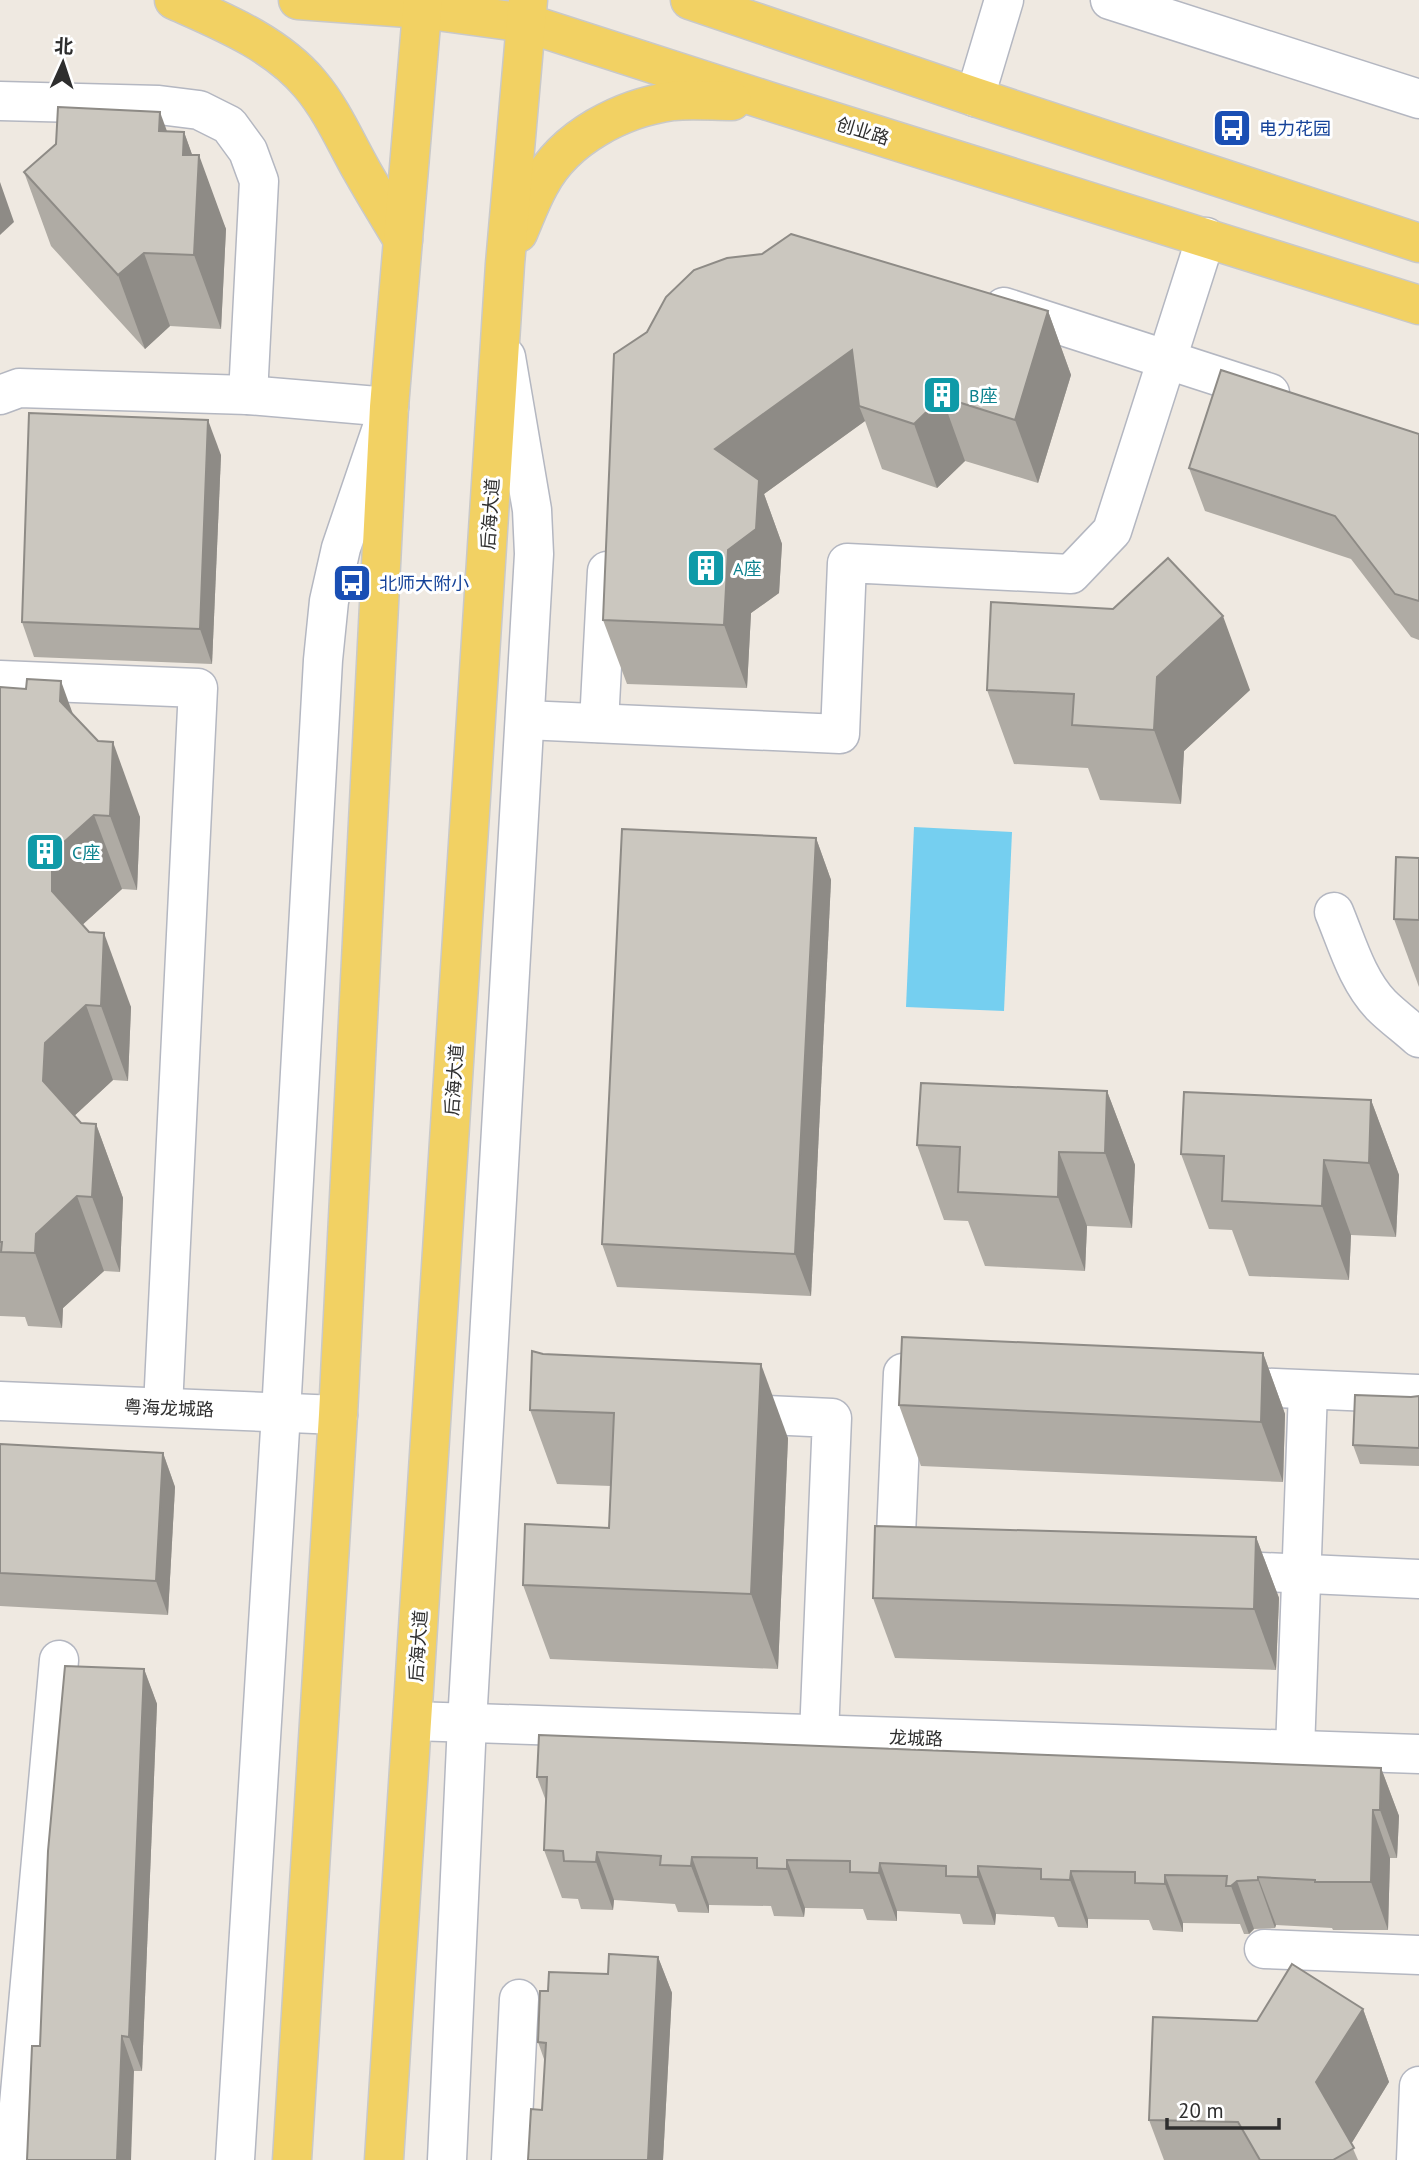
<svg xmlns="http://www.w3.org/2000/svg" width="1419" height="2160" viewBox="0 0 1419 2160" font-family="'PT Sans','Noto Sans SC',sans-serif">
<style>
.water{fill:#75cff0}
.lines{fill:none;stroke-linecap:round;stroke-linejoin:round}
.minor-casing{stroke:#b4b7c1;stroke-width:41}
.major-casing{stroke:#c9c9c9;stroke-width:41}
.minor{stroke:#fff;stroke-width:38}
.major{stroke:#f2d163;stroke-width:38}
.wall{fill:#afaba4}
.shaded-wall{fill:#8e8b86}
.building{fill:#cbc7bf;stroke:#8e8b86;stroke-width:2}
.labels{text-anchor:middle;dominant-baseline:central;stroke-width:6;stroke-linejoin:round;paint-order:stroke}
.transit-label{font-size:18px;fill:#164399;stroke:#fff;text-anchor:start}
.street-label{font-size:18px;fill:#2e2e2e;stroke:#fff}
.culture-label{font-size:18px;fill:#0d838f;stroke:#fff;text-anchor:start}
</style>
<rect width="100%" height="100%" fill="#efe9e1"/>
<!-- water -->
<polygon class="water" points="914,827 1012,832 1004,1011 906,1007"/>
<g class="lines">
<!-- minor casing -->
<g class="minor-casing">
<g id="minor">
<polyline points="1110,0 1419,99"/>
<polyline points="975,97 1004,0"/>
<polyline points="0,101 159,105 199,110 229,125 248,151 259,181 248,395"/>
<polyline points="1004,307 1270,393"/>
<polyline points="0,395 19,388 248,395 389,407 341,548 329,601 323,660 281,1413 235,2160"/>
<polyline points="0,680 198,688 163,1407"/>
<polyline points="525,720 840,734 847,563 1071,574 1112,531 1206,237"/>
<polyline points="599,723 607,571"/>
<path d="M1334 912C1347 943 1357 980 1381 1005 1393 1017 1407 1027 1419 1038"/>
<polyline points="917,1374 903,1373 895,1558 917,1559"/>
<polyline points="1225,1386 1419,1394"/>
<polyline points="0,1401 338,1415"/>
<polyline points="727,1413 832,1418 819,1735"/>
<polyline points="1218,1570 1419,1579"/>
<polyline points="413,1721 1419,1754"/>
<polyline points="1295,1750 1308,1390"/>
<polyline points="1264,1949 1419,1955"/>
<polyline points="14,2160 59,1660"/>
<polyline points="447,2160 467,1723 534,554 532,510 506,357"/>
<polyline points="511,2160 519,1999"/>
<polyline points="1416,2160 1419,2086"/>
</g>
</g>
<!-- major casing -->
<g class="major-casing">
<g id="major">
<path d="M174 0C221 21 276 43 310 84 332 110 345 141 362 171 375 194 389 217 403 240"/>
<polyline points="298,0 422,9 526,23 768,101 1419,305"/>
<polyline points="690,0 975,97 1419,243"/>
<path d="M518 233C525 217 531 200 540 184 565 137 622 108 673 101 692 99 713 101 732 101"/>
<polyline points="292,2160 338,1415 389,407 423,0"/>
<polyline points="384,2160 505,264 528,0"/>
</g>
</g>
<!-- minor -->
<use href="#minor" class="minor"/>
<!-- major -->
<use href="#major" class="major"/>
</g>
<!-- wall -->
<g class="wall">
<polygon points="167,131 184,132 192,155 226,229 221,329 170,326 145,349 51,246 24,172"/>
<polygon points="1048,311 1071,375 1038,483 965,461 937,488 882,469 865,421 764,494 782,544 779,593 751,613 747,688 627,684 603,620 614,354"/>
<polygon points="1419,434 1419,640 1411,637 1351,559 1205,511 1189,468"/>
<polygon points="221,455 212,664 34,657 22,622"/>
<polygon points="0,687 73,715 140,817 137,890 122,889 82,925 131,1007 128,1081 113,1080 74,1116 81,1123 96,1124 123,1198 120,1272 104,1271 63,1308 62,1328 28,1326 25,1317 0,1316"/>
<polygon points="987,690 1250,690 1184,751 1181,804 1100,800 1088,768 1014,764"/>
<polygon points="816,838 831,880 811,1296 617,1287 602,1244"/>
<polygon points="1419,858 1419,987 1394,919"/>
<polygon points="1107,1091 1135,1165 1132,1228 1087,1226 1085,1271 985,1266 968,1221 944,1220 917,1145"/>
<polygon points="1371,1100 1399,1175 1396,1237 1351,1235 1349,1280 1249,1276 1232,1230 1209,1229 1181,1154"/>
<polygon points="532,1351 788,1438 778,1669 550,1659 523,1585 609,1528 611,1486 557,1484 530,1410"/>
<polygon points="1263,1353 1285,1414 1283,1482 921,1466 899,1405"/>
<polygon points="1419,1396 1419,1466 1360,1464 1353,1445 1411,1397"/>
<polygon points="0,1444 163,1453 175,1487 168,1615 0,1606"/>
<polygon points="1256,1537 1279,1598 1276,1670 895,1658 873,1598"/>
<polygon points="144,1669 157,1704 142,2071 134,2071 40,2046"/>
<polygon points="1381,1768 1399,1816 1397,1858 1390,1858 1388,1930 1333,1930 1332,1928 1276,1925 1275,1928 1254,1929 1249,1934 1244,1934 1240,1924 1183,1923 1183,1932 1153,1930 1149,1920 1088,1919 1088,1928 1058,1927 1054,1917 996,1914 995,1925 963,1924 960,1914 897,1911 897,1921 867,1920 863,1909 805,1908 804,1917 774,1916 771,1906 709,1905 709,1913 678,1912 675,1904 614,1900 613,1910 581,1909 578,1899 562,1898 544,1850 546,1801 537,1777"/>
<polygon points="658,1957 672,1993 663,2160 542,2110 545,2062 538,2042 548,1991 608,1974"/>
<polygon points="1363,2009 1389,2082 1351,2144 1358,2160 1164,2160 1149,2120"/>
</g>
<!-- shaded-wall -->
<g class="shaded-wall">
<polygon points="160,112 187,186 159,131"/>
<polygon points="184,132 198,171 199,155 226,229 221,329 194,255 183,155"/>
<polygon points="0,182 14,222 0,235"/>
<polygon points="144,253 170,326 145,349 118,275"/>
<polygon points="1048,311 1071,375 1038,483 1015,420"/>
<polygon points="852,350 859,406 865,421 764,494 782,544 779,593 751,613 747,688 724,625 715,449"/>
<polygon points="942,397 965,461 937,488 914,424"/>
<polygon points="208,420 221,455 212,664 200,629"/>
<polygon points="1223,616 1250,690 1184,751 1181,804 1154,730 1157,677"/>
<polygon points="61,681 88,756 60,701"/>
<polygon points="113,742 140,817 137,890 110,816"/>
<polygon points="94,815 122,889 80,927 52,891 53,852"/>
<polygon points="816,838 831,880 811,1296 795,1254"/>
<polygon points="104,933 131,1007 128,1081 101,1006"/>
<polygon points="86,1005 113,1080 72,1118 43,1081 45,1043"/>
<polygon points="1107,1091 1135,1165 1132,1228 1105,1153"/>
<polygon points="1371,1100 1399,1175 1396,1237 1369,1163"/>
<polygon points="96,1124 123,1198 120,1272 92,1197"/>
<polygon points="1059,1152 1087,1226 1085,1271 1058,1197"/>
<polygon points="1324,1160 1351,1235 1349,1280 1322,1206"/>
<polygon points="77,1196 104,1271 63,1308 62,1328 35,1253 36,1234"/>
<polygon points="1263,1353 1285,1414 1283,1482 1261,1422"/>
<polygon points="761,1364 788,1438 778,1669 751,1594"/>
<polygon points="163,1453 175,1487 168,1615 156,1581"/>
<polygon points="1256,1537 1279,1598 1276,1670 1254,1609"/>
<polygon points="144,1669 157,1704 142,2071 129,2037"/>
<polygon points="1381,1768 1399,1816 1397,1858 1380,1810"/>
<polygon points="1373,1810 1390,1858 1388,1930 1371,1882"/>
<polygon points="597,1852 614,1900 613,1910 596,1862"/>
<polygon points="692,1857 709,1905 709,1913 691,1866"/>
<polygon points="787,1860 805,1908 804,1917 787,1869"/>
<polygon points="880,1863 897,1911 897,1921 879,1873"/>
<polygon points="978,1866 996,1914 995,1925 978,1877"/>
<polygon points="1071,1871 1088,1919 1088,1928 1070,1880"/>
<polygon points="1165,1875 1183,1923 1183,1932 1165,1884"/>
<polygon points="1258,1877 1276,1925 1275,1928 1258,1880"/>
<polygon points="1237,1881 1254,1929 1249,1934 1231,1886"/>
<polygon points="658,1957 672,1993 663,2160 648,2160"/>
<polygon points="1363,2009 1389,2082 1345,2154 1316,2082"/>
<polygon points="122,2036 134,2071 131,2160 117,2160"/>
</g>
<!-- building -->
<g class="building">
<polygon points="58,107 160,112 159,131 184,132 183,155 199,155 194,255 144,253 118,275 24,172 56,144"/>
<polygon points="791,234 1048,311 1015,420 942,397 914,424 859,406 852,350 715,449 759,480 756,529 728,550 724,625 603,620 614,354 647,332 666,297 694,270 727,258 762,254"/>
<polygon points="1221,370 1419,434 1419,601 1395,594 1335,516 1189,468"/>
<polygon points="29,413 208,420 200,629 22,622"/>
<polygon points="1168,558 1223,616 1157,677 1154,730 1072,725 1074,694 987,690 991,602 1113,609"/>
<polygon points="27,679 61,681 60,701 98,741 113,742 110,816 94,815 53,852 52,872 52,891 89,932 104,933 101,1006 86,1005 45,1043 43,1081 81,1123 96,1124 92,1197 77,1196 36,1234 35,1253 1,1252 2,1242 0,1242 0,687 26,689"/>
<polygon points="622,829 816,838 795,1254 602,1244"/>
<polygon points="1396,857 1419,858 1419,920 1394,919"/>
<polygon points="921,1083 1107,1091 1105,1153 1059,1152 1058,1197 958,1192 960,1147 917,1145"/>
<polygon points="1184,1092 1371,1100 1369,1163 1324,1160 1322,1206 1222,1201 1224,1156 1181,1154"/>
<polygon points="902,1337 1263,1353 1261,1422 899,1405"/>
<polygon points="532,1351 543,1354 761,1364 751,1594 523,1585 525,1524 609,1528 614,1413 530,1410"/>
<polygon points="1355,1395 1411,1397 1419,1396 1419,1448 1353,1445"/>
<polygon points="0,1444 163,1453 156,1581 0,1573"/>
<polygon points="875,1526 1256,1537 1254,1609 873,1598"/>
<polygon points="65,1666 144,1669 129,2037 122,2036 117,2160 27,2160 32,2046 40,2046 48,1851"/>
<polygon points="539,1735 1381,1768 1380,1810 1373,1810 1371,1882 1315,1882 1315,1880 1258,1877 1258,1880 1237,1881 1231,1886 1226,1886 1227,1876 1165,1875 1165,1884 1135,1883 1135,1872 1071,1871 1070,1880 1041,1879 1041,1869 978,1866 978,1877 946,1876 946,1866 880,1863 879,1873 850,1872 850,1861 787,1860 787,1869 757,1868 757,1858 692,1857 691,1866 660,1865 661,1856 597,1852 596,1862 564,1861 563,1851 544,1850 547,1777 537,1777"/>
<polygon points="609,1954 658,1957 648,2160 528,2160 531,2109 542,2110 546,2043 538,2042 540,1991 548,1991 549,1972 608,1974"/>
<polygon points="1292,1964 1363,2009 1316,2082 1354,2148 1333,2160 1260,2160 1238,2122 1149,2120 1153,2017 1257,2021"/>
</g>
<!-- icons -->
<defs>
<g id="bus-square" transform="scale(2.0125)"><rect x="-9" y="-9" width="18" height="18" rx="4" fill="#1a4fb4" stroke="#fff"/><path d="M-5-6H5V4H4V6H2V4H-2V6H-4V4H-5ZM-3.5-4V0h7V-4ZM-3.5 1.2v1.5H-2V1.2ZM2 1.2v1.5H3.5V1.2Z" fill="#fff"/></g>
<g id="building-square" transform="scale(2.0125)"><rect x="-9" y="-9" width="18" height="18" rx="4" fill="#0f9aa8" stroke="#fff"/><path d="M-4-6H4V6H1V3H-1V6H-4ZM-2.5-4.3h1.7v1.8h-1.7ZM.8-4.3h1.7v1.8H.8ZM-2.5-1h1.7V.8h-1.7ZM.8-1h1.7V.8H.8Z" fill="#fff"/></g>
</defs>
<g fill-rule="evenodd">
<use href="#bus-square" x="1232" y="128"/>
<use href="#building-square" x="942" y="395"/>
<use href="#building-square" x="706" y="568"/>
<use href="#bus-square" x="352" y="583"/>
<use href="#building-square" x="45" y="852"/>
</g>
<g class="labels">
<!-- transit labels -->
<g class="transit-label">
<text x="1259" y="128">电力花园</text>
<text x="379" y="583">北师大附小</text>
</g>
<!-- street labels -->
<g class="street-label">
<text transform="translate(863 131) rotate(17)">创业路</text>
<text transform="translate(490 514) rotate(-86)">后海大道</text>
<text transform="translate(454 1080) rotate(-86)">后海大道</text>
<text transform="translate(169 1408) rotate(2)">粤海龙城路</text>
<text transform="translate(418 1646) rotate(-86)">后海大道</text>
<text transform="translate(916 1738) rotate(2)">龙城路</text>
</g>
<!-- culture labels -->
<g class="culture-label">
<text x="969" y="395">B座</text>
<text x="733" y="568">A座</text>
<text x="72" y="852">C座</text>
</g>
</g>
<!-- north arrow -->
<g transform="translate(63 63) rotate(3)" stroke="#ffffff" stroke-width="5" paint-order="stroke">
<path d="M0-5L12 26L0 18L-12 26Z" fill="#2e2e2e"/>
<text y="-10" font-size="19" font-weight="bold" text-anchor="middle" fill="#2e2e2e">北</text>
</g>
<!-- scale -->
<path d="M1167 2118v10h112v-10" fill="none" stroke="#2e2e2e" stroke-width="3.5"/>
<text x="1178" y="2118" font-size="21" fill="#2e2e2e" stroke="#ffffff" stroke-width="5" paint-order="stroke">20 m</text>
</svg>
